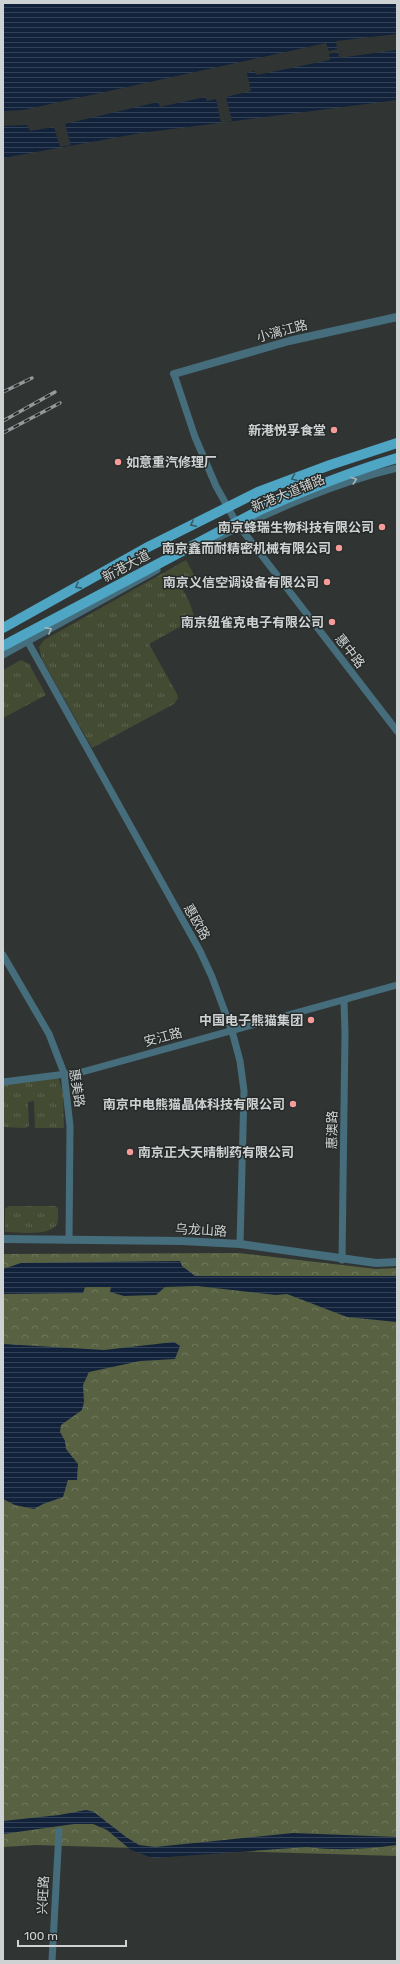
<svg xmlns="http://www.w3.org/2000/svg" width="400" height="1964" viewBox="0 0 400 1964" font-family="Rubik,'Noto Sans SC',sans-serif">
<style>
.grass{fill:url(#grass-tufts)}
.forest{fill:url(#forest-crowns)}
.water{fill:url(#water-rules)}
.pier{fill:#303534}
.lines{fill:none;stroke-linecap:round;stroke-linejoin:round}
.minor{stroke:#466d7c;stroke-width:7}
.tertiary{stroke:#466d7c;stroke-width:8}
.primary{stroke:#4fa5c4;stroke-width:10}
.rail-casing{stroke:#959999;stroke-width:3.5}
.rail{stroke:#262b2a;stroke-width:2;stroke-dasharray:6;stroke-linecap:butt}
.oneway{stroke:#365c68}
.oneway2{stroke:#a6b4b8}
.poi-dot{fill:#f59b9a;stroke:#262b2a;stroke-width:1.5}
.labels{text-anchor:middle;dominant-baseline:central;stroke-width:3;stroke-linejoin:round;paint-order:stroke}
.street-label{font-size:13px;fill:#cfd2d2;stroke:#262b2a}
.poi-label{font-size:13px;font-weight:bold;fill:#cfd2d2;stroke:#262b2a;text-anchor:end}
</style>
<defs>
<pattern id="grass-tufts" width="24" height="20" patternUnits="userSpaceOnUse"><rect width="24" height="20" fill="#444b33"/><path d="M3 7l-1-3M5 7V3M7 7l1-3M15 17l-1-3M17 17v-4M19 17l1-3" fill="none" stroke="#5e6450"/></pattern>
<pattern id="forest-crowns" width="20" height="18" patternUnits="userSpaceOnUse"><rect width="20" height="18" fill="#586242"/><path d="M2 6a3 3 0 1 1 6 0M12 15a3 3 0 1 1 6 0" fill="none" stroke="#6f785c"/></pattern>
<pattern id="water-rules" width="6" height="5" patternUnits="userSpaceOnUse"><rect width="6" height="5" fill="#12223a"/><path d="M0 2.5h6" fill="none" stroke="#334156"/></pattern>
</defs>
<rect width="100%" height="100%" fill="#303534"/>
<!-- grass -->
<g class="grass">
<polygon points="186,560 194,575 179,583 189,601 194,616 192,620 149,644 177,694 178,698 174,704 92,748 42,659 39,647 44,640"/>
<polygon points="21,660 29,664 46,695 3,718 3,670"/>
<polygon points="52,1077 59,1079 63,1092 64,1128 35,1128 34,1101 28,1102 29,1126 25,1128 3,1127 3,1084"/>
<path d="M9 1206H55L58 1208C58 1213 59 1220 57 1224 50 1237 18 1232 5 1232V1209Z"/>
</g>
<!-- forest -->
<polygon class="forest" points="238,1253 376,1269 397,1268 397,1856 36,1845 3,1847 3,1254"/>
<!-- water -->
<g class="water">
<polygon points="3,3 397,3 397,100 141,133 3,158"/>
<polygon points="180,1261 182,1266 195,1276 397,1276 397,1322 347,1317 287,1294 276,1295 197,1286 165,1287 156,1295 124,1296 110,1292 111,1287 85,1287 83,1293 3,1294 3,1269 21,1263"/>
<polygon points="174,1342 180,1346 175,1359 140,1361 89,1372 83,1385 84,1402 82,1410 61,1425 60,1432 65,1441 66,1449 78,1464 77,1480 68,1480 63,1497 43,1504 34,1509 15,1505 3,1499 3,1344 104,1350"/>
<path d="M86 1810 94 1812 126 1837 139 1845 155 1847 293 1833 397 1837V1845C366 1849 338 1851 307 1847L153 1858 131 1850 107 1830 93 1824H74L3 1834V1821L59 1815Z"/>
</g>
<!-- pier -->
<polygon class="pier" points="397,34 397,50 339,58 338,52 329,54 330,60 257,75 254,71 247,73 251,91 226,97 232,121 221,123 216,99 207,101 205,97 160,107 158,102 65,124 71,145 60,147 54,127 30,131 27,125 3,126 3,111 23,110 326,43 329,51 337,49 336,41"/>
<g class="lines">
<!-- minor -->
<g class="minor">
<polyline points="174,374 195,437 216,486 236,522 397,731"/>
<path d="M215 539C274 510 334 483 397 468"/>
<polyline points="28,642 200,951 212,977 232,1031 240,1061 244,1091 240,1244"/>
<polyline points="3,655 157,570"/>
<polyline points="3,955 49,1034 64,1073 70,1126 69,1240"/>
<polyline points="3,1082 82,1072 397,985"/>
<polyline points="342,1260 345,1033 344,1001"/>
<polyline points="52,1961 59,1831"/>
</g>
<!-- tertiary -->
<g class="tertiary">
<polyline points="174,374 289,341 397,317"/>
<polyline points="3,1239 182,1241 240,1244 376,1263 397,1262"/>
</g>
<!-- primary -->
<g class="primary">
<polyline points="3,628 146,548 258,492 330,465 397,443"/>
<path d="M3 646 260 510C305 490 350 472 397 458"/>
</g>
<!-- rail casing -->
<g class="rail-casing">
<g id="rail">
<polyline points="3,392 32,378"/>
<polyline points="3,421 55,392"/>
<polyline points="3,433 60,403"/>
</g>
</g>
<!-- rail -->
<use href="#rail" class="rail"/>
</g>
<!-- one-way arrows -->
<defs><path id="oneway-chevron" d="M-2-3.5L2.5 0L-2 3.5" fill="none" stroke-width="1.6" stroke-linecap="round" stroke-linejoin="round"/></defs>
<g class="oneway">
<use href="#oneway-chevron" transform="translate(294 478) rotate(159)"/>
<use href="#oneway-chevron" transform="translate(193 524) rotate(153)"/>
<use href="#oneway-chevron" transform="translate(78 586) rotate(151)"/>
</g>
<g class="oneway2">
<use href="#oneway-chevron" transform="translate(354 480) rotate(-18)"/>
<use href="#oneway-chevron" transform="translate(49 630) rotate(-29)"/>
</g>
<!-- markers -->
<g class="poi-dot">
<circle cx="334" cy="430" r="4"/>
<circle cx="118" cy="462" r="4"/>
<circle cx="382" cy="527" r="4"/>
<circle cx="339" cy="548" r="4"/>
<circle cx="327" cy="582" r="4"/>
<circle cx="332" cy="622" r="4"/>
<circle cx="311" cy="1020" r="4"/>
<circle cx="293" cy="1104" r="4"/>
<circle cx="130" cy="1152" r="4"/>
</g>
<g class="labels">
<!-- street labels -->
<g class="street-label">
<text transform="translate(282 331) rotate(-15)">小漓江路</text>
<text transform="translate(288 493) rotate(-22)">新港大道辅路</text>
<text transform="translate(126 566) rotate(-28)">新港大道</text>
<text transform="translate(350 651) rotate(52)">惠中路</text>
<text transform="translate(197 922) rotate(61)">惠欧路</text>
<text transform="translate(163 1037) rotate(-15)">安江路</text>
<text transform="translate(77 1088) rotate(81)">惠美路</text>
<text transform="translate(332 1130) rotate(-89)">惠澳路</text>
<text transform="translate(201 1230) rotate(3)">乌龙山路</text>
<text transform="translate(43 1895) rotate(-87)">兴旺路</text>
</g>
<!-- poi labels -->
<g class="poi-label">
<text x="326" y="430">新港悦孚食堂</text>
<text x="126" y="462" text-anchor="start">如意重汽修理厂</text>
<text x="374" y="527">南京蜂瑞生物科技有限公司</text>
<text x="331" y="548">南京鑫而耐精密机械有限公司</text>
<text x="319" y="582">南京义信空调设备有限公司</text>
<text x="324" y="622">南京纽雀克电子有限公司</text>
<text x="303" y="1020">中国电子熊猫集团</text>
<text x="285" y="1104">南京中电熊猫晶体科技有限公司</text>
<text x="138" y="1152" text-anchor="start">南京正大天晴制药有限公司</text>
</g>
</g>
<!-- border -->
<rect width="400" height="1964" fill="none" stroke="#cfd2d2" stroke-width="8"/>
<!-- scale -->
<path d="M18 1940v6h108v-6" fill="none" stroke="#cfd2d2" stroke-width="2"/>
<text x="24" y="1940" font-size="12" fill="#cfd2d2" stroke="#262b2a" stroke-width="3" paint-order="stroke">100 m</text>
</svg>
